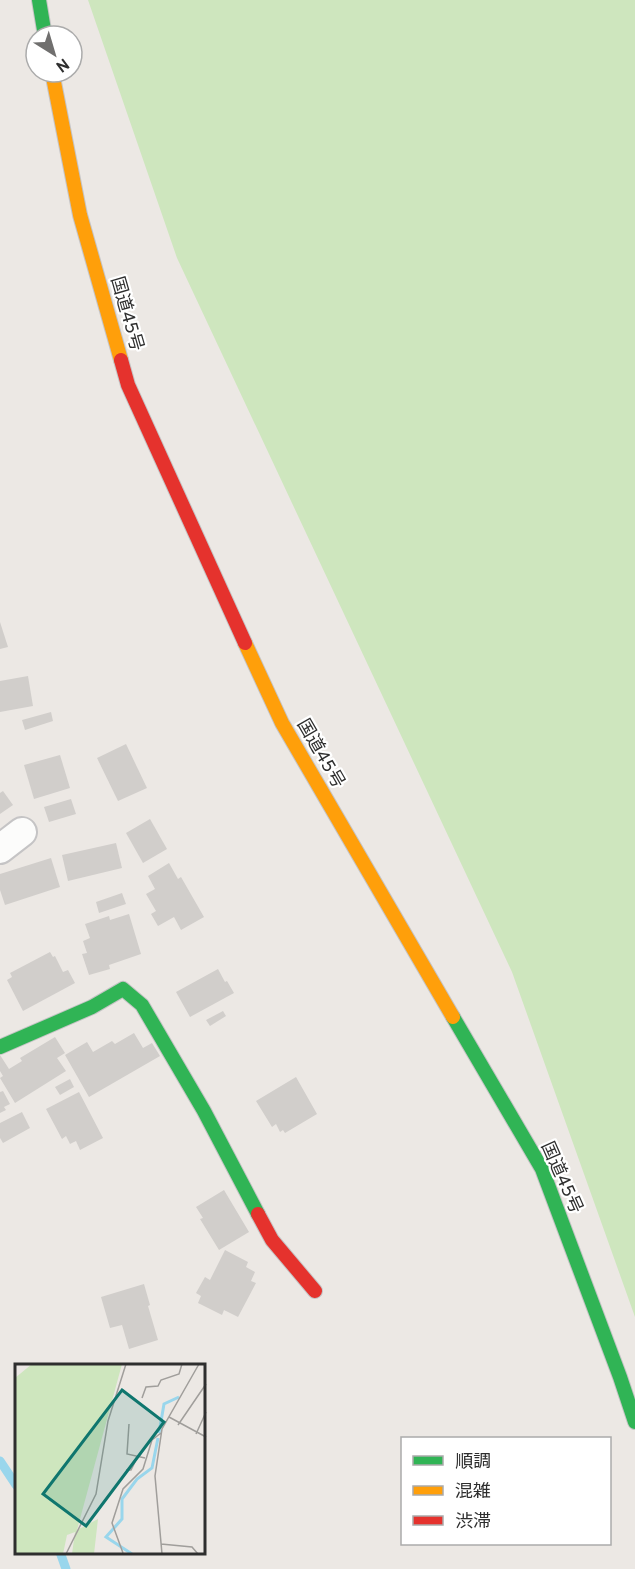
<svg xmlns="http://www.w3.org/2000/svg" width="635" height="1569" viewBox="0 0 635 1569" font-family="Overpass,'Noto Sans JP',sans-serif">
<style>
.green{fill:#cee6be}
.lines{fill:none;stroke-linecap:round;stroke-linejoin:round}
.stream{stroke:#99d6ec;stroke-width:9}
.building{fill:#d1cecb}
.street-casing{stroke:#c5c4c5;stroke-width:32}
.fast-casing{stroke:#c5c4c5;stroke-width:16}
.slow-casing{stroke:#c5c4c5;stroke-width:16}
.jam-casing{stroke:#c5c4c5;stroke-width:16}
.street{stroke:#fcfcfb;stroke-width:28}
.fast{stroke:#30b455;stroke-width:14}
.slow{stroke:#ff9f0a;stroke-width:14}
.jam{stroke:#e5322d;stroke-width:14}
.labels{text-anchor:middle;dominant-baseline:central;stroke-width:4.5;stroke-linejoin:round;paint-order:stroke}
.street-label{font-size:18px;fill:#2e2e2e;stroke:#fff}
.inset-river{fill:none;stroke:#99d6ec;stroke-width:3}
.inset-road{fill:none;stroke:#a09e9b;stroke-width:1.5}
.view{fill:#0f766e;fill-opacity:0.15;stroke:#0f766e;stroke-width:3}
.inset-edge{fill:none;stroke:#2e2e2e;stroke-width:3}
</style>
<rect width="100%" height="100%" fill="#ece8e4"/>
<!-- green -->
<polygon class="green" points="88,0 635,0 635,1317 512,972 177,258"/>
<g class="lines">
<!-- stream -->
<g class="stream">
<polyline points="0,1461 16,1485"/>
<polyline points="60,1552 66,1569"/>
</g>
</g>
<!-- building -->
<g class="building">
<polygon points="0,622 8,647 0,649"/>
<polygon points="28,676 33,706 0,712 0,681"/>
<polygon points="51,712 53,721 25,730 22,720"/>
<polygon points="126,744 147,788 118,801 97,758"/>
<polygon points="60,755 70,788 34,799 24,765"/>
<polygon points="3,791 13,805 0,814 0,793"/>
<polygon points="71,799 76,814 49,822 44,807"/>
<polygon points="150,819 167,849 143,863 126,833"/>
<polygon points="116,843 122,868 68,881 62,855"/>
<polygon points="51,858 60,887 5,905 0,890 0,874"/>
<polygon points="169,863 178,879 181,877 204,917 181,930 174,917 158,926 151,914 156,911 146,894 155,889 148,876"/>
<polygon points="122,893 126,904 99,913 96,902"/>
<polygon points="129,914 141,954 109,965 110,969 89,975 82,954 87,953 83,941 90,938 85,924 109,916 110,920"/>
<polygon points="50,952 53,957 55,956 63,972 68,970 75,983 23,1011 7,980 12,977 10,973"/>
<polygon points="218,969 225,982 227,981 234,993 190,1017 176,992"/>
<polygon points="223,1011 226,1016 210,1026 206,1020"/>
<polygon points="134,1033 143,1048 152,1043 160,1056 89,1097 65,1055 87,1042 93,1052 112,1041 115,1044"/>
<polygon points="55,1037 65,1053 57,1058 66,1071 15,1103 0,1078 3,1076 0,1071 0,1055 9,1069 22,1061 20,1058"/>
<polygon points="296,1077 317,1114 285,1133 283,1130 280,1132 276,1124 272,1127 256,1101"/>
<polygon points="70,1079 74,1087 60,1095 55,1087"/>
<polygon points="3,1091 10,1104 4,1107 6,1110 0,1113 0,1092"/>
<polygon points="79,1092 103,1138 80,1150 76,1141 70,1144 66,1136 62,1139 46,1109"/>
<polygon points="22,1112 30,1128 3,1143 0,1138 0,1123"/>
<polygon points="224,1190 249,1232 219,1250 200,1219 203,1218 196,1207"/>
<polygon points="225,1250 248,1262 246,1267 255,1272 251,1281 256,1283 238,1317 224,1310 222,1315 198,1303 201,1296 196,1293 205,1277 210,1280"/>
<polygon points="144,1284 150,1305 148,1306 158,1340 129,1349 122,1325 110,1328 101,1297"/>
</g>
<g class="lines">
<!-- street casing -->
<g class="street-casing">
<polyline id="street" points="0,849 22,832"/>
</g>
<!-- fast casing -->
<g class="fast-casing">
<g id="fast">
<polyline points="39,0 45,36"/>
<polyline points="453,1017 542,1169 620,1377 635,1422"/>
<polyline points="0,1047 92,1007 123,989 142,1005 204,1111 258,1214"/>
</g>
</g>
<!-- slow casing -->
<g class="slow-casing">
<g id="slow">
<polyline points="52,72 80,215 121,360"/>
<polyline points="245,643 282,723 453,1017"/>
</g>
</g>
<!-- jam casing -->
<g class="jam-casing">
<g id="jam">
<polyline points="121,360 128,385 245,643"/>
<polyline points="258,1214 272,1240 315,1291"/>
</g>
</g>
<!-- street -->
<use href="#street" class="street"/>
<!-- fast -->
<use href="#fast" class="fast"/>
<!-- slow -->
<use href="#slow" class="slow"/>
<!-- jam -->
<use href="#jam" class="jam"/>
</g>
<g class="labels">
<!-- street labels -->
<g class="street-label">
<text transform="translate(126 314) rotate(74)">国道45号</text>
<text transform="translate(320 754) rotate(60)">国道45号</text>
<text transform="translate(561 1178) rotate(66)">国道45号</text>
</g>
</g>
<!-- overview -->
<g transform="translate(15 1364)">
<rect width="190" height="190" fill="#ece8e4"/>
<path d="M17 0H107L62 166 83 155 79 190H57L60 168 52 171 48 190H0V14Z" fill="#cee6be"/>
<path class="inset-river" d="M144 69 149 40 164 33M117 190 91 173 107 155V135L122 115 137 104 143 74"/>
<path class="inset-road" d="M127 34 131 23 143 22 146 16 164 10 167 0M154 53 191 73M114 60 112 90 130 94M163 61 191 20M181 70 191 48M111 106H116L123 92M146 180 177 183 183 190M108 189 97 159 108 125 128 105 137 76 146 69M51 190 81 130 93 57 111 0M147 190 140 112 147 65 184 0"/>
<path class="view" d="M107 26 149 58 71 162 28 130Z"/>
<rect width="190" height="190" class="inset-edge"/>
</g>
<!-- legend -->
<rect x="401" y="1437" width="210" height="108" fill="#ffffff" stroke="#ababab" stroke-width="1.5"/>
<rect x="413" y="1456" width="30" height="9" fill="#30b455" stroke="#ababab" stroke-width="1.5"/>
<text x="455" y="1467" font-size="18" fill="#2e2e2e">順調</text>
<rect x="413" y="1486" width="30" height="9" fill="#ff9f0a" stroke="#ababab" stroke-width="1.5"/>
<text x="455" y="1497" font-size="18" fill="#2e2e2e">混雑</text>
<rect x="413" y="1516" width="30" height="9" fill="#e5322d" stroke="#ababab" stroke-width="1.5"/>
<text x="455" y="1527" font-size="18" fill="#2e2e2e">渋滞</text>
<!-- north arrow -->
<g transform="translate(54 54) rotate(143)"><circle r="28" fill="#ffffff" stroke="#ababab" stroke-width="1.5"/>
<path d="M0-4.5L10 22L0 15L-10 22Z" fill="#706f6e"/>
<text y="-9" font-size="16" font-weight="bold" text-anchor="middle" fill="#2e2e2e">N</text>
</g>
</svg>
